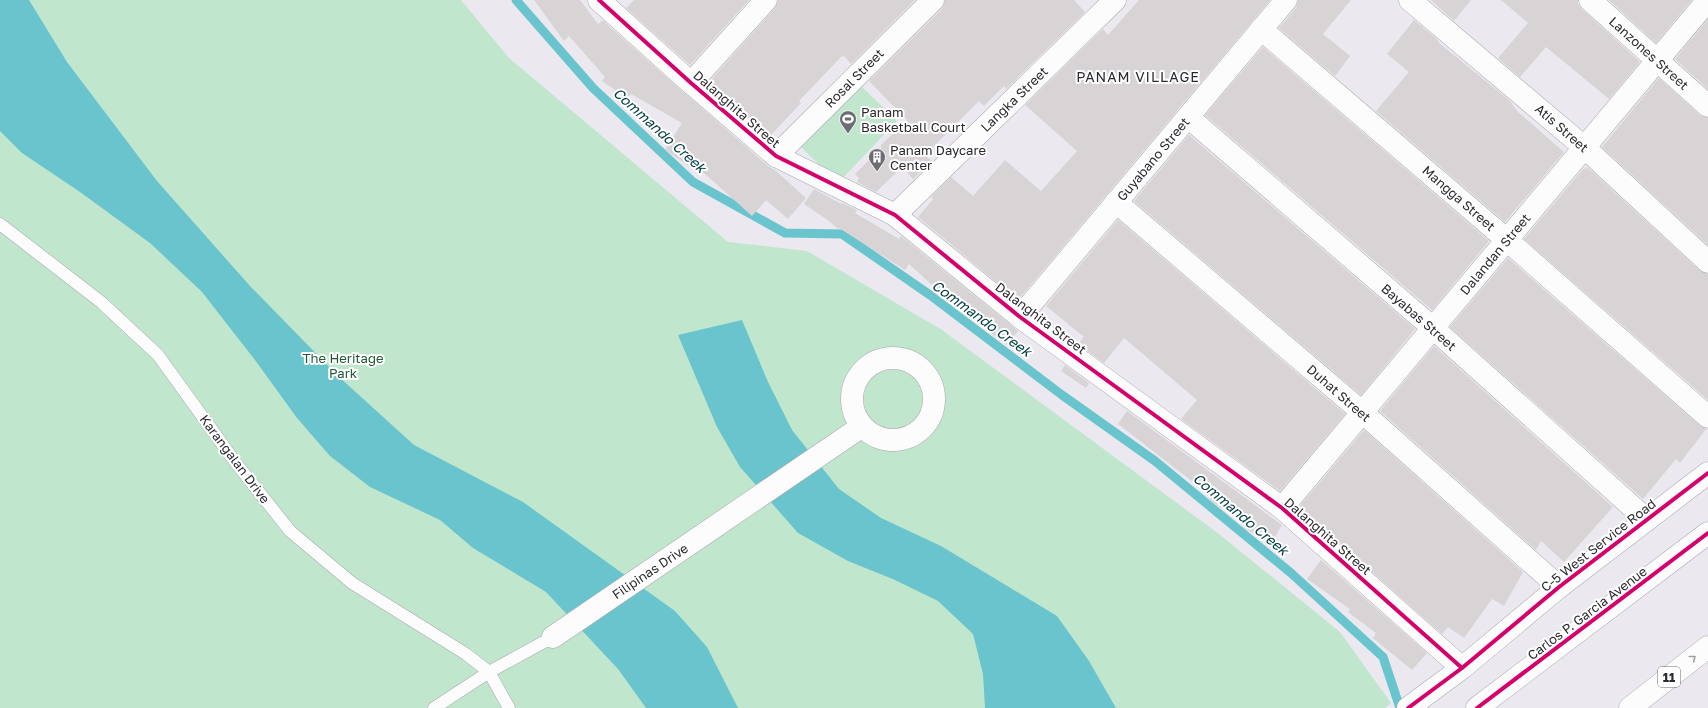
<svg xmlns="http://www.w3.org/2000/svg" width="1708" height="708" viewBox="0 0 1708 708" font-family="'Golos Text',sans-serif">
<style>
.green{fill:#c1e6ce}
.water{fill:#6ac4cd}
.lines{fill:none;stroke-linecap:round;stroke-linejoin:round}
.stream{stroke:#6ac4cd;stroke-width:9}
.building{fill:#d8d4d5}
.lane-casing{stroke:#aaa8ae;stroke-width:13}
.street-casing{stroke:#aaa8ae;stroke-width:23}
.primary-casing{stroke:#aaa8ae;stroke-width:23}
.lane{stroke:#fcfcfd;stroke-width:12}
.street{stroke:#fcfcfd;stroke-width:22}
.primary{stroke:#fcfcfd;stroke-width:22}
.cycleway-casing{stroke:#fff;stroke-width:6}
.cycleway{stroke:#d6006c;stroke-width:4}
.oneway{stroke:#9e9da0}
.labels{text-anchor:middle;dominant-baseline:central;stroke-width:4;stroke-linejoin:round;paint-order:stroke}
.shield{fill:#fff;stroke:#6b696d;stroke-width:1}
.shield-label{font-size:12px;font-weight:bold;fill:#2b292f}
.street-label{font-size:13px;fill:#2b292f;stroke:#fff}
.poi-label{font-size:13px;fill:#2b292f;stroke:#fff;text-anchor:start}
.park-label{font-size:13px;fill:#215835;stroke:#fff}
.neighbourhood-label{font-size:14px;letter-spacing:1px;fill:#2b292f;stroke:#fff}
.water-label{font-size:14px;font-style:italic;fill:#003b3f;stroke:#fff}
</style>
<rect width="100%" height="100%" fill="#ebe8f0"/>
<!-- green -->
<g class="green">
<polygon points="0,0 461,0 509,58 728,242 807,251 942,330 1219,534 1340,632 1391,703 1385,708 0,708"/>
<polygon points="859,84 897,121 838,183 800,146"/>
</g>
<!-- water -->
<g class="water">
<polygon points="0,0 29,0 67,62 157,181 250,286 338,376 414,445 523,502 675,611 707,647 738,708 646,708 618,669 546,592 473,548 440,520 370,487 330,456 297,418 255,360 202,292 150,243 80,192 22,153 0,131"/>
<polygon points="742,320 768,382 792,430 839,489 881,518 941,546 1057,616 1089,661 1116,708 985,708 983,674 973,634 938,601 895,580 848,561 798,533 740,467 717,427 678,335"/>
</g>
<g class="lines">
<!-- stream -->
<polyline class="stream" points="516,0 593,88 693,182 785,233 842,234 930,295 1062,395 1155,461 1291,573 1383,657 1400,708"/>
</g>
<!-- building -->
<g class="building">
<polygon points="534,0 580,0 598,24 603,20 609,26 683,92 768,166 775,170 806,198 788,219 766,200 752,216 695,165 692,168 665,150 682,123 631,94 628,99 602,81 605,77 569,36 564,41"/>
<polygon points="634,0 749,0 690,65 626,8"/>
<polygon points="778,0 915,0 851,64 844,56 841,57 799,101 801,103 771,135 709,82 775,8"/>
<polygon points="945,0 1074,0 1085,12 1006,89 1004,86 984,106 979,101 925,155 932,161 913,179 902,167 876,192 857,182 859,178 855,174 882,147 880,146 907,120 869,81 942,9"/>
<polygon points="1139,0 1270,0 1018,300 918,217 933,199 931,197 951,177 973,196 1005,160 1041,191 1077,151 1025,105 1103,29 1108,35"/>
<polygon points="1298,0 1351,0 1323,34 1350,56 1335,76 1279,28 1296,8"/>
<polygon points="1431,0 1471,0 1454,21"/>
<polygon points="1501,0 1578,0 1578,4 1582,9 1640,62 1609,99 1546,47 1520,77 1498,58 1528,23"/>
<polygon points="1609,0 1692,0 1656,43"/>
<polygon points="1708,19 1708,89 1675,59"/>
<polygon points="1414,20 1438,40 1439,43 1509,100 1518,112 1564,152 1505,222 1376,111 1409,72 1387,54"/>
<polygon points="1263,47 1489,241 1432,310 1205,115"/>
<polygon points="1659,78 1700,115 1708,118 1708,245 1602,147"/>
<polygon points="1189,135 1415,329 1361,395 1134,201"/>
<polygon points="1587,167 1700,271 1708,274 1708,400 1524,239 1584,168 1585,169"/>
<polygon points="814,189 841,204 842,203 857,210 855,213 899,239 901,236 1018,331 1007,345 979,324 946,289 942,294 909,264 905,270 839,228 838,229 829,221 804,204"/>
<polygon points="1118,220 1345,414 1280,491 1181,419 1197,400 1124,338 1104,363 1078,344 1084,337 1046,306"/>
<polygon points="1508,258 1700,426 1706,429 1680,463 1676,459 1643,499 1450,327"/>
<polygon points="1434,346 1613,507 1564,562 1541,541 1536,550 1380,411"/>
<polygon points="1065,365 1089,383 1086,388 1061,371"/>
<polygon points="1127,411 1282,525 1271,544 1244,528 1247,524 1209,500 1211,496 1118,424"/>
<polygon points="1364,430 1523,572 1504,606 1492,599 1464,638 1448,627 1442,634 1299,507"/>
<polygon points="1321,560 1427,653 1412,670 1373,638 1376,633 1348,612 1350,609 1307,579"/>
</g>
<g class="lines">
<!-- lane casing -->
<g class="lane-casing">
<g id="lane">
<polyline points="0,224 101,302 158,355 236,463 290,531 352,583 466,654 489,672 509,708"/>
<polyline points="434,708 489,672 553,637"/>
</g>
</g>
<!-- street casing -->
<g class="street-casing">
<g id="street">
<polyline points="599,0 691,83 776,156 895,215 1020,317 1282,508 1462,668"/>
<polyline points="1410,0 1585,148 1708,262"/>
<polyline points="1590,0 1708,106"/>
<polyline points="1261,29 1507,240 1708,417"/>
<polyline points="691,83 766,0"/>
<polyline points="1188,117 1433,328 1647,520"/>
<polyline points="776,156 933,0"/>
<polyline points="1116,202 1362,412 1559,587"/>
<polyline points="895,215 1115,0"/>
<polyline points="1020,317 1286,0"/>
<circle cx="893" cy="399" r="41"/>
<polyline points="1282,508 1708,0"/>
<polyline points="553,637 861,427"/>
<polyline points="1408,708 1462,668 1559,587 1708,473"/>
</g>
</g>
<!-- primary casing -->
<g class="primary-casing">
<g id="primary">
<polyline points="1477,708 1708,533"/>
<polyline points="1630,708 1708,647"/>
</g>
</g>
<!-- lane -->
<use href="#lane" class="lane"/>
<!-- street -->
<use href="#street" class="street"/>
<!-- primary -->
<use href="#primary" class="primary"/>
<!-- cycleway casing -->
<g class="cycleway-casing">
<g id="cycleway">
<polyline points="599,0 691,83 776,156 895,215 1020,317 1282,508 1462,668"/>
<polyline points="1408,708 1462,668 1559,587 1708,473"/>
<polyline points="1477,708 1708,533"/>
</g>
</g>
<!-- cycleway -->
<use href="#cycleway" class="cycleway"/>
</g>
<!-- one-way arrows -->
<defs><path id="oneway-chevron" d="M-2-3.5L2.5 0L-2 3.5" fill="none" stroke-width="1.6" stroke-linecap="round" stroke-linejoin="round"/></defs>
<use class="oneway" href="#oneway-chevron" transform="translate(1693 658) rotate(-38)"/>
<!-- icons -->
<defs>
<g id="stadium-pin" transform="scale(0.9)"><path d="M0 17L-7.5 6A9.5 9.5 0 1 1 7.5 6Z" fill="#6e6c73" stroke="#fff"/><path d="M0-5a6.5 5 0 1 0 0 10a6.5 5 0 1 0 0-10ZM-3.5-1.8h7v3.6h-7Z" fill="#fff"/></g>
<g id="building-pin" transform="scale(0.9)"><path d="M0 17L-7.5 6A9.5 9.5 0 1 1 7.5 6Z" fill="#6e6c73" stroke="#fff"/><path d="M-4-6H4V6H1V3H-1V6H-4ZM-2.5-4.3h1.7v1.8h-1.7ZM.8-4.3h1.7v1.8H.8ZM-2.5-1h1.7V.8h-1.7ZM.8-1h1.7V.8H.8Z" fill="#fff"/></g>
</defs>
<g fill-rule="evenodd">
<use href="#stadium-pin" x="848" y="119"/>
<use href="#building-pin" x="877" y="157"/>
</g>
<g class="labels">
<!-- shield labels -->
<rect class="shield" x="1658" y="667" width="22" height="20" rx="3"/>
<g class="shield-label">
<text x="1669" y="677">11</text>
</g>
<!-- street labels -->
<g class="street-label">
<text transform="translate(1649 53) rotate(42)">Lanzones Street</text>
<text transform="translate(854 78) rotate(-45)">Rosal Street</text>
<text transform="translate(1014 99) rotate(-44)">Langka Street</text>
<text transform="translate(737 109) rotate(41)">Dalanghita Street</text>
<text transform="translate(1562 128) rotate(41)">Atis Street</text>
<text transform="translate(1153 159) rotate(-50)">Guyabano Street</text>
<text transform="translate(1459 198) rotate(41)">Mangga Street</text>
<text transform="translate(1495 254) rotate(-50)">Dalandan Street</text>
<text transform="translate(1419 317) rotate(41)">Bayabas Street</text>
<text transform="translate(1041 318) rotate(37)">Dalanghita Street</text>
<text transform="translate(1339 393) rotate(41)">Duhat Street</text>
<text transform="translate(235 459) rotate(53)">Karangalan Drive</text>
<text transform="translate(1328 536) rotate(41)">Dalanghita Street</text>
<text transform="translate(1598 545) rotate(-38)">C-5 West Service Road</text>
<text transform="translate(650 571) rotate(-34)">Filipinas Drive</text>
<text transform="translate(1587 613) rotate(-37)">Carlos P. Garcia Avenue</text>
</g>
<!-- poi labels -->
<g class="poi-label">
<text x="861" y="112">Panam<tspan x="861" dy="15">Basketball Court</tspan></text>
<text x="890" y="150">Panam Daycare<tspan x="890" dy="15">Center</tspan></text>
</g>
<!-- park labels -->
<g class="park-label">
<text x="343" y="358">The Heritage<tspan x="343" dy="15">Park</tspan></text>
</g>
<!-- neighbourhood labels -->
<g class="neighbourhood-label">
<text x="1138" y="76">PANAM VILLAGE</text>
</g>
<!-- water labels -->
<g class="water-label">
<text transform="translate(660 130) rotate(42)">Commando Creek</text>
<text transform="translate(982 318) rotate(36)">Commando Creek</text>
<text transform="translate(1241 514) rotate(40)">Commando Creek</text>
</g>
</g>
</svg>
